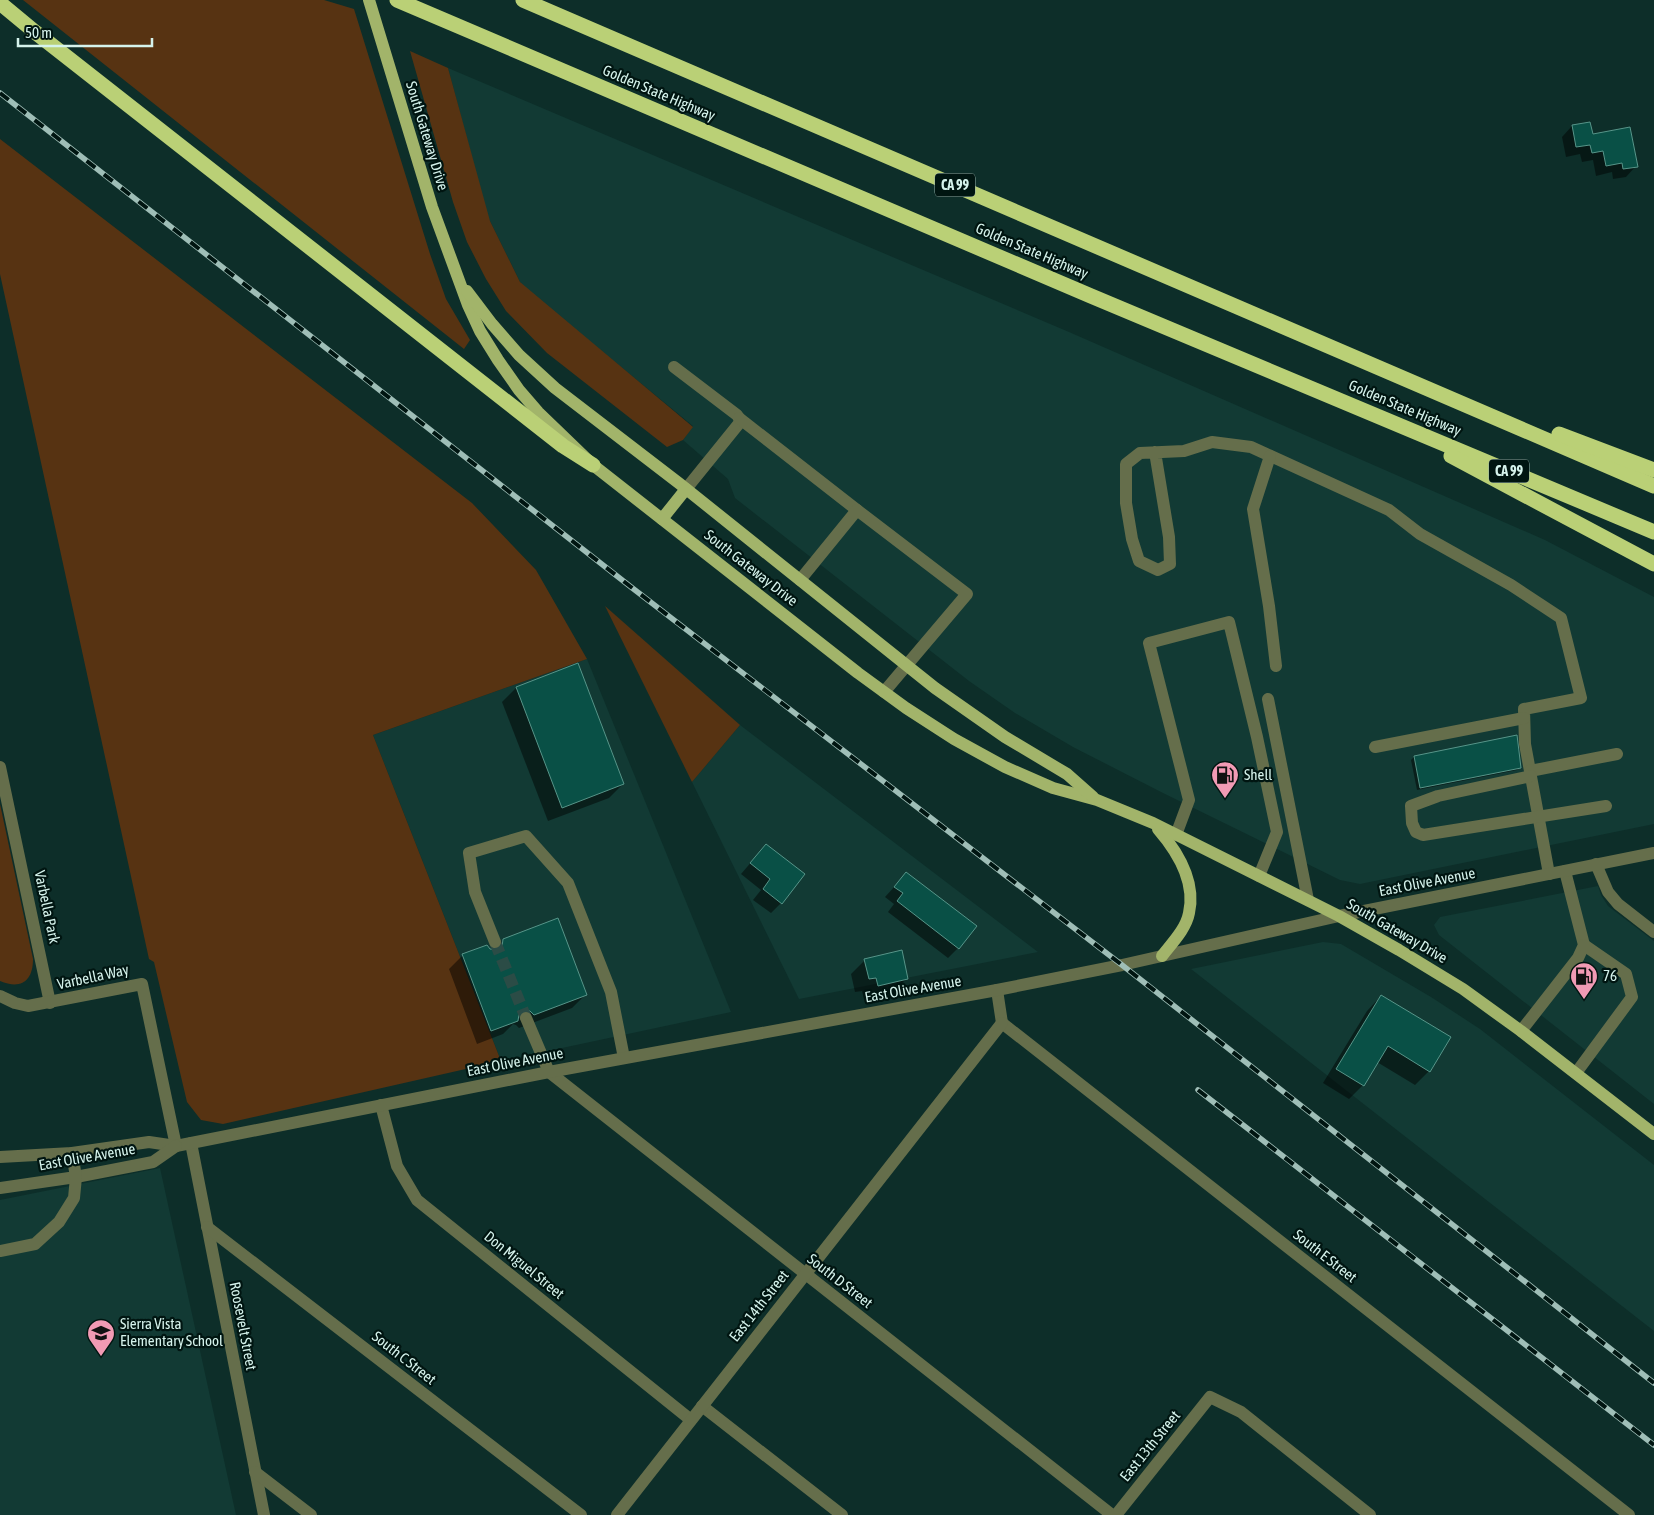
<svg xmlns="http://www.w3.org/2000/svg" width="1654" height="1515" viewBox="0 0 1654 1515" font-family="'Asap Condensed',sans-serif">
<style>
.built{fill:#123a34}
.green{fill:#573312}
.shadow{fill:#0007}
.building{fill:#095046;stroke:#579589}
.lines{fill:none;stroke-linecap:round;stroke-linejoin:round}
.minor-tunnel{stroke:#2b4c46;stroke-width:12;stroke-dasharray:12 6;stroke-linecap:butt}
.minor{stroke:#656e4b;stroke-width:12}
.major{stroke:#a2b46a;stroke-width:12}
.highway{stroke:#bad076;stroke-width:15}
.rail-casing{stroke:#9fbeb7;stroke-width:5.5}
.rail{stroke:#001511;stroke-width:4;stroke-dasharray:11;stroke-linecap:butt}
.labels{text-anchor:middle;stroke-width:4.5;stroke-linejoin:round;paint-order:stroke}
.shield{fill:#001511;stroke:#95b0aa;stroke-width:1}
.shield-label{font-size:14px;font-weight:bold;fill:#d5f3ec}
.street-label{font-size:15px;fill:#d5f3ec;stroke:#001511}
.poi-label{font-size:15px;fill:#d5f3ec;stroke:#001511;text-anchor:start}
</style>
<rect width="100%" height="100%" fill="#0d2e29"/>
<g class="built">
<polygon points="448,68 1069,332 1545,540 1654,597 1654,824 1360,884 1340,880 1163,793 1073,747 1015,713 969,681 735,498 728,479 683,440 693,426 522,286 488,217"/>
<polygon points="587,659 731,1012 501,1061 373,735"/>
<polygon points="740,725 1038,952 799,999 692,782"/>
<polygon points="1598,886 1601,895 1608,906 1654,941 1654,1104 1439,935 1434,925 1440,917"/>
<polygon points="1323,942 1341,944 1431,997 1480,1029 1654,1165 1654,1331 1191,969"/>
<polygon points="160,1168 236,1515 0,1515 0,1200"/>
</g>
<g class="green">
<polygon points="23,0 324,0 354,9 430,254 446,299 470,340 464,349"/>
<polygon points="410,51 448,68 490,221 520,282 693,427 683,440 667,447 547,353 506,311 486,279 467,242 453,202"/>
<polygon points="0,139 472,503 536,570 587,659 373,735 501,1061 223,1124 201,1120 187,1102 154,962 149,959 0,274"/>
<polygon points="605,606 740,725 692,782"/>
<path d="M0,804L33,959C33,981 21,990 0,981Z"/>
</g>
<g class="shadow">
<polygon points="1572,126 1592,135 1636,166 1626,177 1613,179 1612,172 1596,176 1593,160 1582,162 1580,154 1566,157 1562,137"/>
<polygon points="516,688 623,784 609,798 548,821 502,702"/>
<polygon points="1516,737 1520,767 1517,770 1417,790 1411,760 1414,757"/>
<polygon points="766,845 781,903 771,913 753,900 761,890 741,874"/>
<polygon points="906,874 958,948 948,958 888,912 894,904 885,897"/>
<polygon points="503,940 586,994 572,1008 519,1028 516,1025 513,1024 503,1034 477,1044 449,969 463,955 493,950"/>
<polygon points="865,960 907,978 893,993 864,999 862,991 855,992 851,974"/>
<polygon points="1381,996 1429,1071 1415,1085 1377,1062 1363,1085 1349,1099 1323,1083 1367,1011"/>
</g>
<g class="building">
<polygon points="1590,122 1593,134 1630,127 1638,167 1623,169 1622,163 1606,166 1603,151 1592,153 1590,145 1576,147 1572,125"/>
<polygon points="578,663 624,784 562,808 516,687"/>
<polygon points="1517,735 1521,768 1420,788 1414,756"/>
<polygon points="766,844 805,874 782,904 763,889 770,879 750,863"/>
<polygon points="906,872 977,926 959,949 897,901 903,893 894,887"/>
<polygon points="558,918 587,995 534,1015 530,1011 523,1010 519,1014 518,1021 491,1031 462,954 487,945 490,949 498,950 502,947 503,939"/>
<polygon points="902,950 908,979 878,986 876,978 869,979 864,959"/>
<polygon points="1381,995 1451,1037 1430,1072 1388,1046 1364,1086 1336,1069"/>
</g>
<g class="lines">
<polyline class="minor-tunnel" points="495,942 526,1018"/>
<g class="minor">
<polyline points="674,367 737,415 741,421 686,489"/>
<polyline points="739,418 857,510"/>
<polyline points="1155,452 1169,537 1170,564 1158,570 1139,561 1132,539 1126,503 1126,464 1140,453 1184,451 1212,442 1251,447 1389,510 1420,534 1511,585 1561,618 1581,698 1524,709 1525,744 1549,874"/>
<polyline points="1270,456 1253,509 1269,606 1276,666"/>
<polyline points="800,580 857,510 967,594 884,692"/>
<polyline points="1268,699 1308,900"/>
<polyline points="1375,747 1524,718"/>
<polyline points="0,767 50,1003"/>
<polyline points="1530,771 1617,754"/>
<polyline points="1531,776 1438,796 1411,806 1412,823 1416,832 1423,835 1606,806"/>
<polyline points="1176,835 1189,800 1149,643 1229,622 1257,737 1277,832 1259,876"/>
<polyline points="1596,864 1608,892 1618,904 1654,932"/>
<polyline points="495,942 475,892 469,853 526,836 568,883 611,992 624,1058"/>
<polyline points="997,990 1002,1023"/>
<polyline points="0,996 15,1003 28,1006 142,984 176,1146"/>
<polyline points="526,1018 549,1072 1112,1515"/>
<polyline points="1002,1023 1629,1515"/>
<polyline points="1521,1031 1578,958 1584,945 1565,871"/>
<polyline points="1576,1073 1632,997 1626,974 1584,945"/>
<polyline points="381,1105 397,1166 417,1200 691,1420"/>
<polyline points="191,1143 264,1515"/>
<polyline points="0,1157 72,1153 149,1142 176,1146 549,1072 997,990 1122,965 1339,916 1654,853"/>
<polyline points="0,1188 76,1177 153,1162 176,1146"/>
<polyline points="207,1227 581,1515"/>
<polyline points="0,1251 35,1244 59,1222 74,1198 76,1177 72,1153"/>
<polyline points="702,1406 842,1515"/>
<polyline points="255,1472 311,1515"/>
<polyline points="617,1515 1002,1023"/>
<polyline points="1116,1515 1210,1397 1241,1412 1370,1515"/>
</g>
<g class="major">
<polyline points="369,0 432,207 468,305 480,331 498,360 519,390 538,412 593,465 858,673 906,708 954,739 1005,767 1053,788 1097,800 1153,823 1339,916 1399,950 1463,989 1521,1031 1654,1134"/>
<polyline points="467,291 492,324 519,355 555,388 680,484 935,688 1005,737 1067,774 1093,797"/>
<polyline points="662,519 686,489"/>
<path d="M1158,829C1177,851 1196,882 1189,913C1186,929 1172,943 1162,956"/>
</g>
<g class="highway">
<polyline points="397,0 1091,296 1654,532"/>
<polyline points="523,0 1654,486"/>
<polyline points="0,3 35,32 563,446 593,465"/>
<polyline points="1559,434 1654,470"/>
<polyline points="1451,456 1654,564"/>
</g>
<g class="rail-casing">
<g id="rail">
<polyline points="0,93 631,587 1122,965 1654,1383"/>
<polyline points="1198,1090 1654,1445"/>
</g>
</g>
<use href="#rail" class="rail"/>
</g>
<defs>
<g id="fuel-pin" transform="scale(1.4375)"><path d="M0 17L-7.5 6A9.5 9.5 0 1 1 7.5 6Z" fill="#f19ab4" stroke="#001511"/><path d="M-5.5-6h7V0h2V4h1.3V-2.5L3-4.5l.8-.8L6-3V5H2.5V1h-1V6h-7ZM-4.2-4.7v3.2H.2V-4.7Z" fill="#111"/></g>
<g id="school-pin" transform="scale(1.4375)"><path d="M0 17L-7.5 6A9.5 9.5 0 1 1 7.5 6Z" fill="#f19ab4" stroke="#001511"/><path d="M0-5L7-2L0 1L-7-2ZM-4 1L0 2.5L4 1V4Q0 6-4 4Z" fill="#111"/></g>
</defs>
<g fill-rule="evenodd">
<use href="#fuel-pin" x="1225" y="775"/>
<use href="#fuel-pin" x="1584" y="976"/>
<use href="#school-pin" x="101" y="1333"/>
</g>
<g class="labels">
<g class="shield">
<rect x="935" y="173.5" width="40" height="23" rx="4"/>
<rect x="1489" y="459.5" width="40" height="23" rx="4"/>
</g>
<g class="shield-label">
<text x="955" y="190">CA 99</text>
<text x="1509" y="476">CA 99</text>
</g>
<g class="street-label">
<text transform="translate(659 93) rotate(23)" y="5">Golden State Highway</text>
<text transform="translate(427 136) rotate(73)" y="5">South Gateway Drive</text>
<text transform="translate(1032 251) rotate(23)" y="5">Golden State Highway</text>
<text transform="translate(1405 408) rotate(23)" y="5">Golden State Highway</text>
<text transform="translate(751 568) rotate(38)" y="5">South Gateway Drive</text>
<text transform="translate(1427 882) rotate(-11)" y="5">East Olive Avenue</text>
<text transform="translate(47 907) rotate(78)" y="5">Varbella Park</text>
<text transform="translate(1397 931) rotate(30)" y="5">South Gateway Drive</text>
<text transform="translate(93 977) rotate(-12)" y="5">Varbella Way</text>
<text transform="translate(913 989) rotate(-10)" y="5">East Olive Avenue</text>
<text transform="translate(515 1062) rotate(-11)" y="5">East Olive Avenue</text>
<text transform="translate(87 1157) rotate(-10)" y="5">East Olive Avenue</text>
<text transform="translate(1325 1256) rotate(38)" y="5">South E Street</text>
<text transform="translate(524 1265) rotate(39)" y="5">Don Miguel Street</text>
<text transform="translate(840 1281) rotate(38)" y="5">South D Street</text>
<text transform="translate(759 1306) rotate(-52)" y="5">East 14th Street</text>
<text transform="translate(243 1326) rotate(79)" y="5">Roosevelt Street</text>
<text transform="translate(404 1358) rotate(38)" y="5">South C Street</text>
<text transform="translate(1150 1446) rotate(-51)" y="5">East 13th Street</text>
</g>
<g class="poi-label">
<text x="1244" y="780">Shell</text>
<text x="1603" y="981">76</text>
<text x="120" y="1329">Sierra Vista<tspan x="120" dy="17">Elementary School</tspan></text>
</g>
</g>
<path d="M18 38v8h134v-8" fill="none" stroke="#d5f3ec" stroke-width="2.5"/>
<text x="25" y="38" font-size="15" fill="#d5f3ec" stroke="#001511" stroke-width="4" paint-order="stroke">50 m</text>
</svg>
